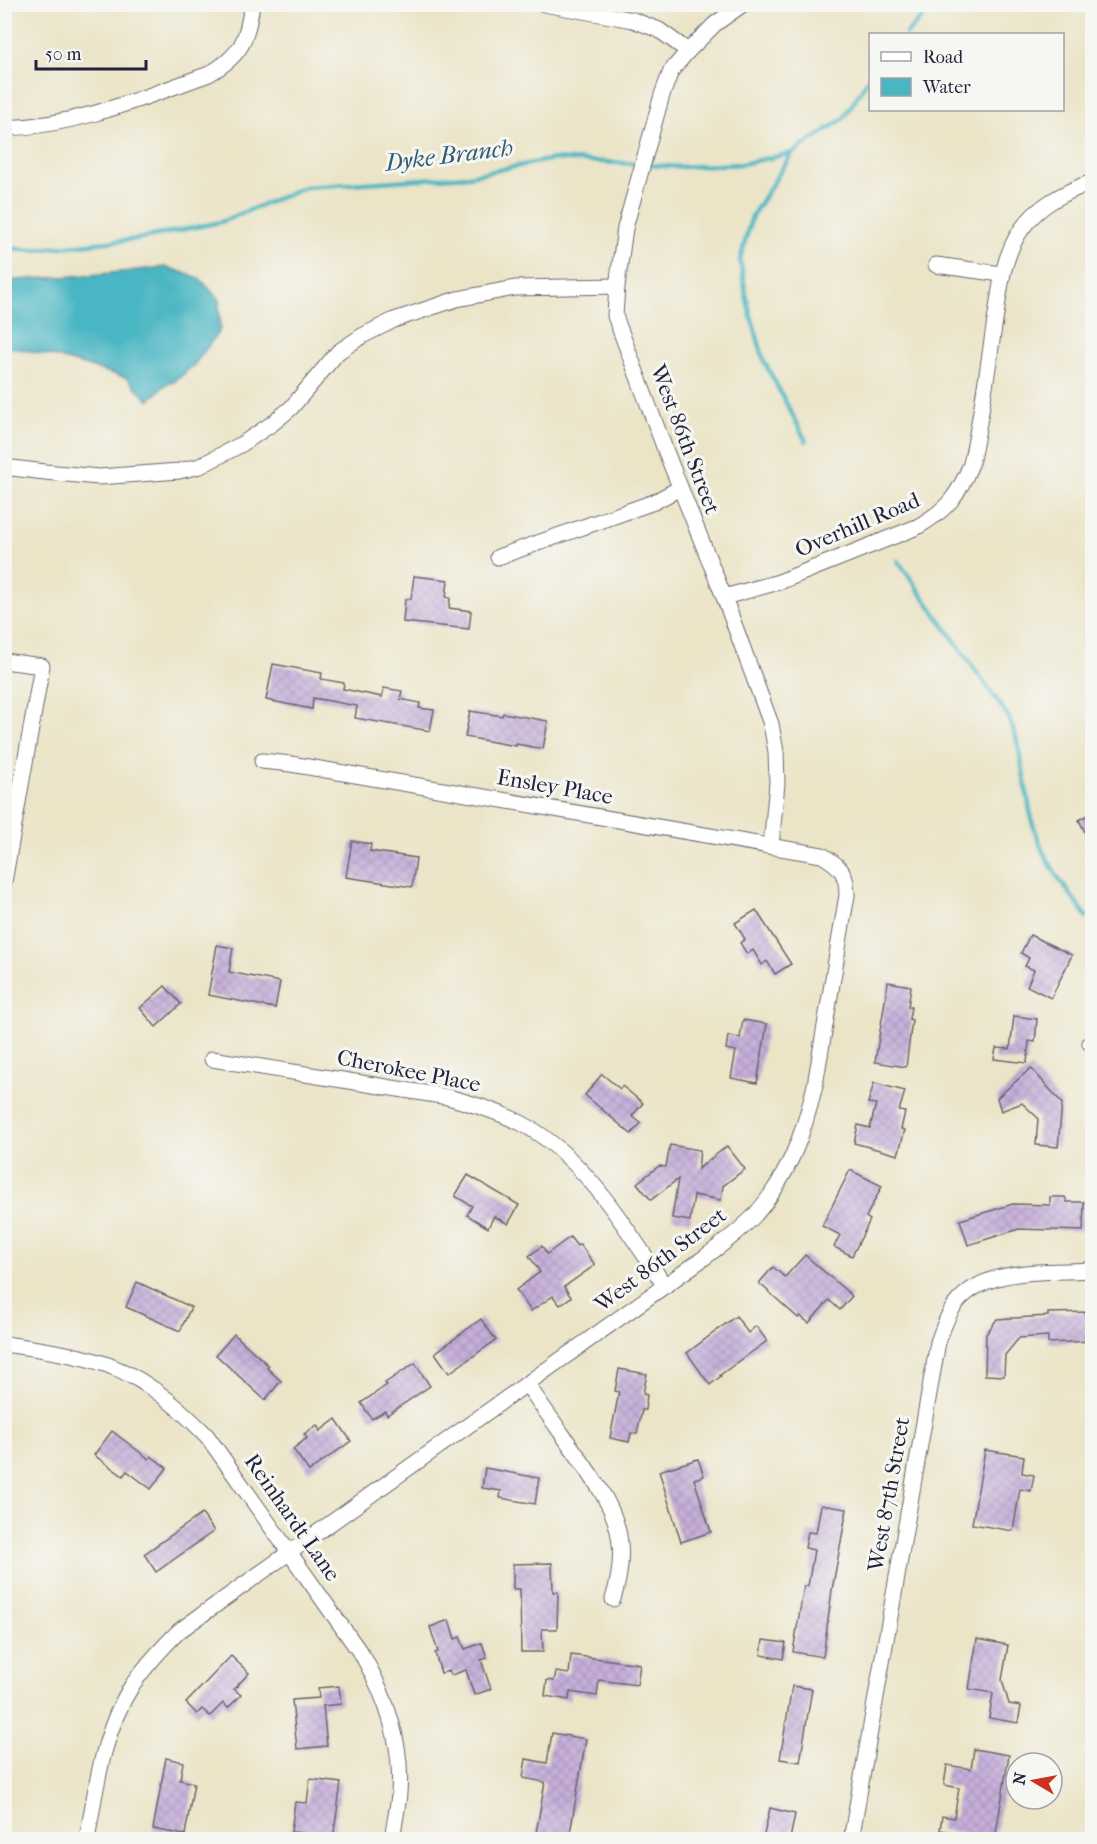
<svg xmlns="http://www.w3.org/2000/svg" width="1097" height="1844" viewBox="0 0 1097 1844" font-family="'IM FELL French Canon',serif">
<style>
.water{fill:#48b6c3;stroke:#356c7f;stroke-width:1.5}
.lines{fill:none;stroke-linecap:round;stroke-linejoin:round}
.stream{stroke:#48b6c3;stroke-width:4.5}
.building{fill:url(#building-cross-hatch)}
.minor-casing{stroke:#68666c;stroke-width:17}
.minor{stroke:#fff;stroke-width:15}
.labels{text-anchor:middle;stroke-width:6;stroke-linejoin:round;paint-order:stroke}
.street-label{font-size:22px;fill:#22223b;stroke:#f6f6f2}
.water-label{font-size:24px;font-style:italic;fill:#315d71;stroke:#f6f6f2}
</style>
<defs>
<pattern id="building-cross-hatch" width="8" height="8" patternUnits="userSpaceOnUse" patternTransform="scale(1.5)"><rect width="8" height="8" fill="#c6afd9"/><path d="M0 0l8 8M0 8l8-8" fill="none" stroke="#aa96bb"/></pattern>
</defs>
<rect width="100%" height="100%" fill="#f6f6f2"/>
<filter id="ink" filterUnits="userSpaceOnUse"><feTurbulence type="fractalNoise" baseFrequency=".0167" numOctaves="2"/><feDisplacementMap in="SourceGraphic" scale="12" xChannelSelector="R" yChannelSelector="G"/><feConvolveMatrix kernelMatrix="1 2 1 2 8 2 1 2 1" color-interpolation-filters="sRGB"/></filter>
<filter id="wash" filterUnits="userSpaceOnUse"><feTurbulence type="fractalNoise" baseFrequency=".008" numOctaves="4" result="noise"/><feDisplacementMap in="SourceGraphic" scale="24" xChannelSelector="R" yChannelSelector="G"/><feGaussianBlur stdDeviation="1.35" result="paint"/><feColorMatrix in="noise" values="0 0 0 0 0 0 0 0 0 0 0 0 0 0 0 0 0 1.4 0 .05"/><feComposite in="paint" operator="in"/></filter>
<g filter="url(#wash)">
<rect width="100%" height="100%" fill="#ebe4c7"/>
<polygon class="water" points="166,267 199,278 219,299 220,330 194,365 175,381 165,385 149,401 127,378 53,356 5,346 5,281 102,274"/>
<g class="lines">
<g class="stream">
<polyline points="906,34 923,16 943,4"/>
<polyline points="792,153 752,216 740,260 748,305 764,361 806,441"/>
<polyline points="647,165 681,167 742,164 792,153 843,119 870,76"/>
<polyline points="4,248 32,250 137,239 221,222 305,187 469,176 553,159 638,164"/>
<polyline points="898,561 1008,716 1018,743 1032,822 1043,852 1059,879 1087,917"/>
</g>
</g>
<g id="blocks">
<g class="building">
<polygon points="414,576 448,580 446,597 450,598 449,608 471,611 469,629 403,622 405,599 411,599"/>
<polygon points="273,664 322,673 321,679 344,683 343,689 382,697 384,688 402,691 400,699 420,703 419,708 434,710 430,731 355,718 357,706 313,698 312,709 266,700"/>
<polygon points="470,711 502,716 503,713 548,721 543,749 516,744 516,746 465,737"/>
<polygon points="1092,813 1092,846 1079,820"/>
<polygon points="352,841 371,844 370,851 416,858 412,887 346,877"/>
<polygon points="756,910 791,964 775,974 767,961 762,965 753,950 747,954 740,943 745,939 735,923"/>
<polygon points="1030,935 1072,955 1051,998 1027,986 1034,970 1025,966 1029,958 1021,953"/>
<polygon points="217,945 233,948 229,972 280,982 275,1008 208,995"/>
<polygon points="888,982 911,986 908,1007 911,1007 909,1019 912,1020 906,1067 875,1062"/>
<polygon points="165,986 181,1004 156,1027 140,1008"/>
<polygon points="1014,1016 1037,1019 1035,1042 1029,1041 1027,1063 994,1059 996,1048 1010,1049"/>
<polygon points="743,1020 767,1024 757,1083 731,1078 736,1051 726,1049 728,1036 740,1038"/>
<polygon points="1031,1068 1062,1103 1058,1147 1036,1145 1038,1118 1022,1103 1001,1111 997,1098"/>
<polygon points="602,1074 620,1089 622,1086 643,1103 632,1116 641,1123 631,1134 585,1095"/>
<polygon points="874,1083 905,1091 899,1111 905,1112 901,1129 905,1130 898,1155 854,1143 858,1125 870,1128 876,1104 868,1103"/>
<polygon points="670,1145 700,1150 698,1169 727,1146 745,1169 723,1186 721,1200 694,1195 690,1221 672,1218 678,1179 651,1200 637,1183 659,1166 666,1167"/>
<polygon points="850,1170 882,1186 866,1217 870,1220 852,1256 834,1247 840,1235 822,1226"/>
<polygon points="468,1175 519,1205 508,1224 494,1216 488,1228 467,1215 472,1206 455,1196"/>
<polygon points="1050,1197 1065,1197 1067,1202 1084,1202 1083,1231 1019,1229 968,1245 960,1220 1013,1204 1050,1205"/>
<polygon points="570,1237 577,1246 580,1244 595,1265 564,1287 571,1297 560,1305 553,1296 531,1311 516,1290 540,1272 529,1256 542,1246 547,1254"/>
<polygon points="805,1255 852,1296 840,1310 829,1300 809,1323 800,1316 798,1318 759,1283 773,1267 785,1277"/>
<polygon points="137,1282 191,1307 180,1331 126,1307"/>
<polygon points="1092,1312 1092,1341 1048,1343 1048,1336 1019,1338 1005,1355 1004,1376 985,1375 986,1334 997,1319 1048,1316 1048,1313"/>
<polygon points="736,1316 748,1333 756,1326 767,1341 720,1375 721,1376 710,1385 687,1353"/>
<polygon points="481,1319 496,1340 449,1373 435,1353"/>
<polygon points="234,1334 269,1366 267,1368 281,1381 265,1400 216,1355"/>
<polygon points="415,1363 430,1386 387,1415 385,1411 372,1419 361,1403 387,1385 385,1383"/>
<polygon points="619,1369 647,1374 643,1394 647,1395 645,1410 642,1410 637,1434 631,1433 629,1442 610,1438 619,1392 615,1391"/>
<polygon points="336,1419 351,1441 309,1471 293,1449 307,1438 304,1434 317,1425 320,1431"/>
<polygon points="112,1431 149,1459 151,1456 167,1468 151,1489 127,1471 123,1476 94,1455"/>
<polygon points="985,1450 1024,1456 1022,1473 1034,1475 1031,1491 1020,1489 1013,1531 972,1524"/>
<polygon points="698,1459 704,1476 694,1479 711,1532 681,1542 659,1471"/>
<polygon points="485,1468 539,1478 535,1504 500,1498 501,1491 482,1488"/>
<polygon points="821,1505 847,1509 832,1590 823,1657 793,1652 804,1586 808,1586 814,1550 805,1548 808,1532 816,1533"/>
<polygon points="202,1514 214,1531 156,1572 144,1554"/>
<polygon points="552,1563 553,1592 558,1592 557,1629 542,1629 543,1652 521,1652 520,1589 513,1589 513,1564"/>
<polygon points="449,1620 455,1639 460,1637 465,1649 482,1643 487,1658 481,1660 491,1689 474,1695 466,1670 451,1675 449,1671 441,1673 435,1653 438,1652 430,1627"/>
<polygon points="977,1639 1008,1645 1002,1680 1009,1704 1021,1706 1018,1723 989,1718 993,1693 969,1689"/>
<polygon points="763,1640 786,1643 783,1659 761,1655"/>
<polygon points="571,1655 640,1664 637,1685 599,1680 597,1696 570,1692 569,1700 545,1696 547,1680 554,1681 556,1672 569,1674"/>
<polygon points="231,1656 249,1673 234,1689 241,1695 228,1708 223,1703 210,1716 202,1709 197,1714 186,1703"/>
<polygon points="339,1686 341,1704 323,1706 327,1746 297,1749 292,1700 319,1698 318,1688"/>
<polygon points="792,1686 812,1689 800,1762 780,1759"/>
<polygon points="552,1733 586,1739 569,1839 535,1839 545,1782 523,1778 526,1759 547,1763"/>
<polygon points="974,1749 1009,1755 995,1839 940,1830 942,1816 954,1818 959,1788 944,1785 947,1765 971,1769"/>
<polygon points="166,1758 183,1762 180,1780 194,1783 185,1835 153,1829"/>
<polygon points="310,1779 341,1783 333,1839 302,1839 303,1833 291,1832 295,1802 307,1803"/>
<polygon points="770,1808 795,1814 790,1839 763,1839"/>
</g>
</g>
</g>
<g filter="url(#ink)">
<use href="#blocks" fill-opacity="0" stroke="#68666c" stroke-width="1.5"/>
<g class="lines">
<g class="minor-casing">
<g id="minor">
<polyline points="544,4 633,20 659,30 688,51"/>
<polyline points="743,4 715,24 688,51 671,71 662,95 625,228 617,286 615,316 666,452 724,597 771,724 776,752 777,783 771,846"/>
<path d="M4,128C77,126 142,98 209,74C242,55 247,40 252,4"/>
<polyline points="936,265 1001,274"/>
<polyline points="4,467 45,472 99,477 179,471 200,466 242,444 273,423 291,408 338,352 362,336 394,320 457,299 515,288 617,286"/>
<polyline points="498,557 654,502 680,488"/>
<path d="M724,597L779,582L917,527C947,510 958,496 971,464C981,419 987,373 994,327C1000,294 1001,259 1021,230C1038,205 1065,192 1092,182"/>
<polyline points="4,661 42,666 4,882"/>
<polyline points="1090,1043 1092,1042"/>
<path d="M212,1059L448,1097C473,1104 497,1111 521,1123C584,1156 626,1228 665,1286"/>
<path d="M4,1344C34,1348 63,1352 92,1360C138,1372 175,1403 207,1436L364,1658C387,1699 403,1745 399,1793C398,1808 394,1824 392,1840"/>
<path d="M527,1384C543,1408 560,1431 577,1455C612,1505 633,1536 613,1599"/>
<path d="M87,1840C96,1787 103,1730 133,1684C147,1664 162,1648 179,1631L701,1260C720,1246 739,1232 755,1215C788,1178 804,1133 815,1085L847,895C847,872 840,866 822,855L291,764L262,761"/>
<path d="M851,1840L938,1342C942,1332 945,1321 951,1311C978,1265 1046,1273 1092,1270"/>
</g>
</g>
<use href="#minor" class="minor"/>
</g>
</g>
<g class="labels">
<g class="street-label">
<text transform="translate(686 439) rotate(69)" y="8">West 86th Street</text>
<text transform="translate(857 524) rotate(-23)" y="8">Overhill Road</text>
<text transform="translate(555 786) rotate(10)" y="8">Ensley Place</text>
<text transform="translate(409 1070) rotate(11)" y="8">Cherokee Place</text>
<text transform="translate(660 1259) rotate(-37)" y="8">West 86th Street</text>
<text transform="translate(888 1494) rotate(-80)" y="8">West 87th Street</text>
<text transform="translate(293 1517) rotate(55)" y="8">Reinhardt Lane</text>
</g>
<g class="water-label">
<text transform="translate(449 155) rotate(-7)" y="8">Dyke Branch</text>
</g>
</g>
<rect width="1097" height="1844" fill="none" stroke="#f6f6f2" stroke-width="24"/>
<rect x="869" y="33" width="195" height="78" fill="#f6f6f2" stroke="#a1a1a9" stroke-width="1.5"/>
<rect x="881" y="52" width="30" height="9" fill="#ffffff" stroke="#a1a1a9" stroke-width="1.5"/>
<text x="923" y="63" font-size="18" fill="#22223b">Road</text>
<rect x="881" y="78" width="30" height="18" fill="#48b6c3" stroke="#a1a1a9" stroke-width="1.5"/>
<text x="923" y="93" font-size="18" fill="#22223b">Water</text>
<g transform="translate(1034 1781) rotate(280)"><circle r="28" fill="#f6f6f2" stroke="#a1a1a9" stroke-width="1.5"/>
<path d="M0-4.5L10 22L0 15L-10 22Z" fill="#c8321e"/>
<text y="-9" font-size="16" font-weight="bold" text-anchor="middle" fill="#22223b">N</text>
</g>
<path d="M36 60v9h110v-9" fill="none" stroke="#22223b" stroke-width="3"/>
<text x="45" y="60" font-size="18" fill="#22223b" stroke="#f6f6f2" stroke-width="4.5" paint-order="stroke">50 m</text>
</svg>
